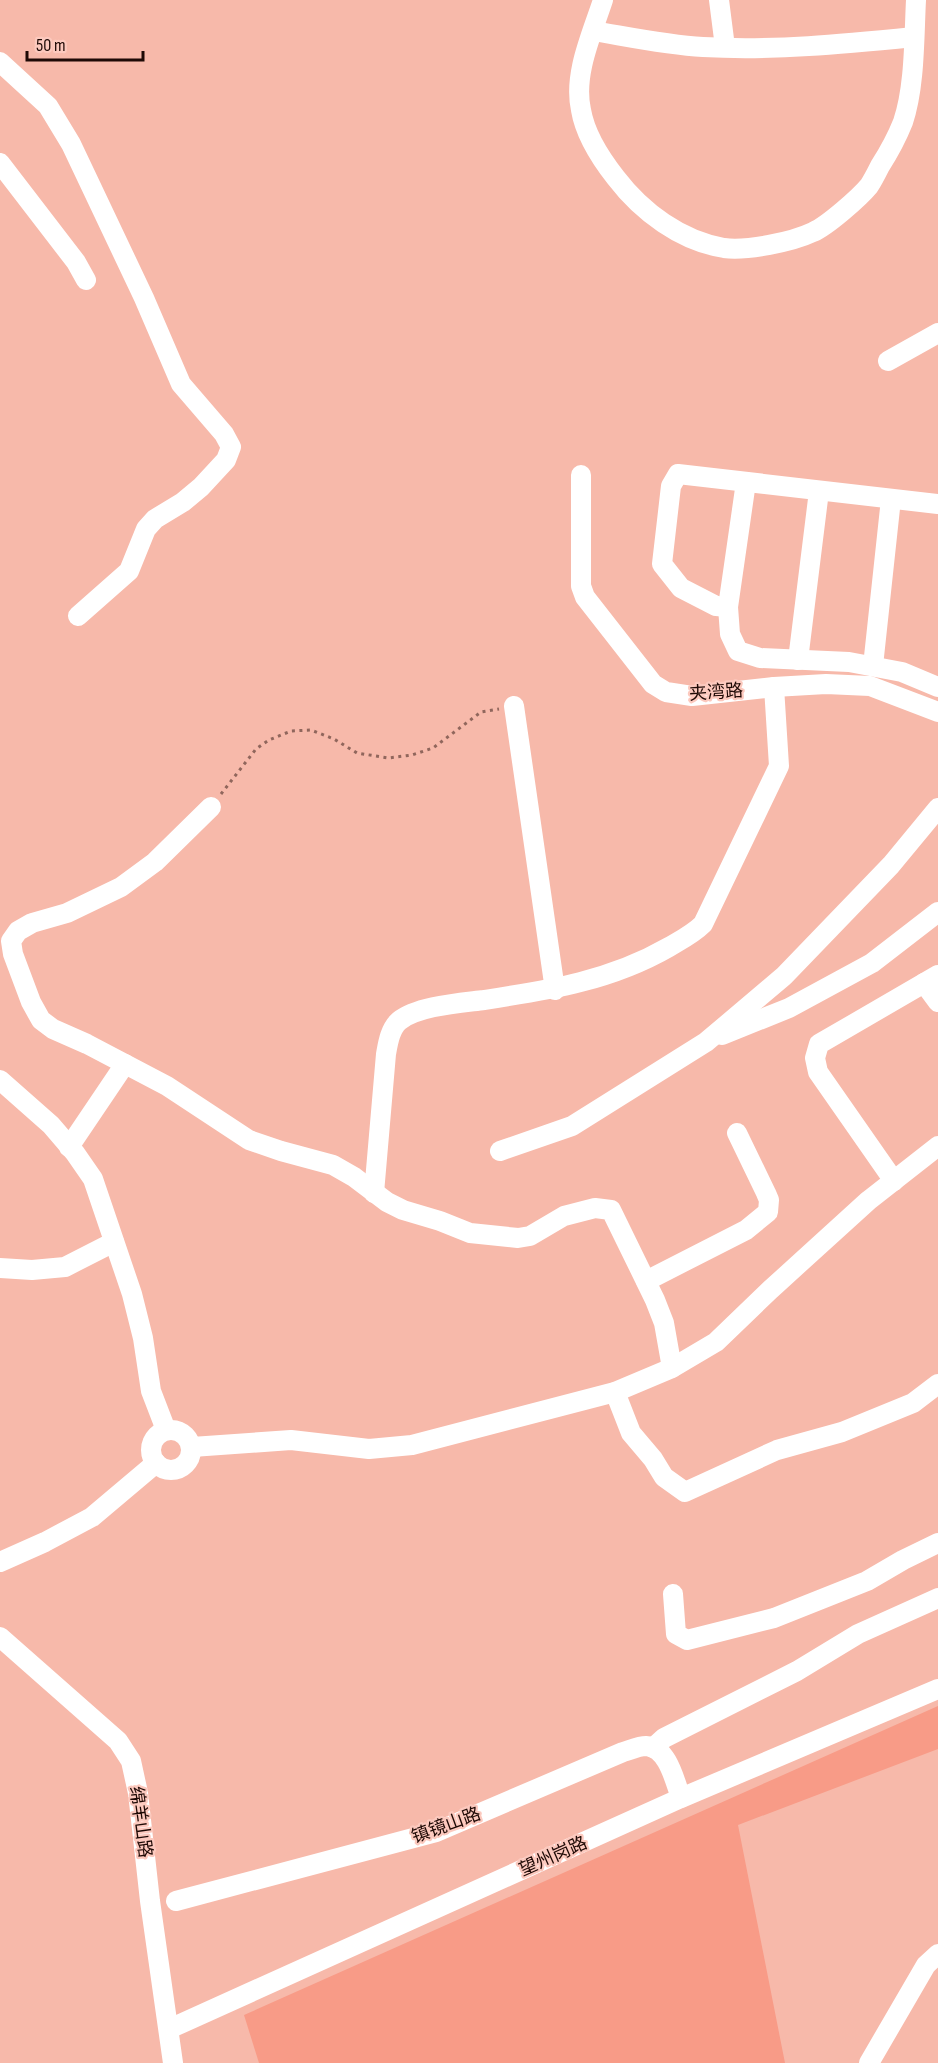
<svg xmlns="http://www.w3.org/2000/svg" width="938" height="2063" viewBox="0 0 938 2063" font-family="'Sofia Sans Condensed','Noto Sans SC',sans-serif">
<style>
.green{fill:#f89b87}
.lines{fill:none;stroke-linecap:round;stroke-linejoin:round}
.path{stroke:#90665c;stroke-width:3;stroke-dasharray:3 4.5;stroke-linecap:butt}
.minor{stroke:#fff;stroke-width:20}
.labels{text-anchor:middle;stroke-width:4.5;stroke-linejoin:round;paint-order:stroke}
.street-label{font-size:18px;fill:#1e0905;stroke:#fcc9be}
</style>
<rect width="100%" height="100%" fill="#f7b9aa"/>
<polygon class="green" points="938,1706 938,1749 738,1825 785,2063 259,2063 244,2015"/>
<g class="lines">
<polyline class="path" points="221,794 256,749 269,740 291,731 311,730 334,739 357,753 388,758 412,755 433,748 481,712 499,709"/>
<g class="minor">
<path d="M603,0C592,34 573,74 581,110C585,134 601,159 616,178C642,212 681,241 724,248C747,251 792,242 813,232C827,226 859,198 869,186C873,180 877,172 880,166C889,152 897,137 903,122C915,86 914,38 916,0"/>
<polyline points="719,0 725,47"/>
<path d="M593,31C629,37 666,45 703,47C773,51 844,44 914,37"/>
<polyline points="0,62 48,106 71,144 144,298 181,384 224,434 231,447 226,460 201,487 183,502 155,519 146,529 129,571 78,616"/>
<polyline points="0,163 76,262 86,280"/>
<polyline points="888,361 938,333"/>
<polyline points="581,475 581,586 585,597 653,684 666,692 692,696 774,687 826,684 870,686 938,712"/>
<polyline points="746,482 728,607 730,634 738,651 760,658 849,662 902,672 938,687"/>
<polyline points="728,607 716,606 681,588 662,564 671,486 678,474 938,504"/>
<polyline points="798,660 819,491"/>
<polyline points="873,666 891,499"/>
<polyline points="514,706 555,990"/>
<polyline points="211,807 155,862 121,887 67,913 32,923 18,931 11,941 13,954 31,1002 41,1020 53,1029 87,1044 167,1086 249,1140 281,1151 333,1165 354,1177 387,1202 403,1210 440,1221 470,1233 518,1238 530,1236 564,1216 595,1208 611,1210 655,1300 664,1323 672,1368"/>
<polyline points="924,983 938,1002"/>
<polyline points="722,1035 789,1008 872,963 938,912"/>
<polyline points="0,1080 51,1125 75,1153 93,1179 132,1294 143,1338 151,1391 166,1430"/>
<polyline points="69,1147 125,1064"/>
<polyline points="500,1151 572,1126 706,1042 784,976 891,865 938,808"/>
<polyline points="894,1181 818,1072 815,1058 819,1044 938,975"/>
<path d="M374,1193L386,1054C388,1043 390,1029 399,1021C417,1006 461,1003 484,1000C549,990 610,981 669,947C681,940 693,934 703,924L779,766L774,687"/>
<polyline points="0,1268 32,1270 65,1267 114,1242"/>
<polyline points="646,1281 746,1230 768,1212 769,1200 766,1193 737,1133"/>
<polyline points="615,1392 631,1433 653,1459 664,1477 685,1492 777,1450 842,1432 913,1403 938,1384"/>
<circle cx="171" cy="1450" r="20"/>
<polyline points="192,1447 291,1440 369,1449 412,1445 615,1392 672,1368 716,1342 770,1290 869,1200 938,1146"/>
<polyline points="0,1562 45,1542 92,1517 156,1463"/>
<polyline points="673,1594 676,1634 687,1640 774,1618 867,1581 903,1560 938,1543"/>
<polyline points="0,1637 118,1741 131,1761 138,1793 150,1901 173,2063"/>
<polyline points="653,1748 664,1738 797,1671 858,1634 938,1598"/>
<path d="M176,1901L436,1832L623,1752C630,1750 639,1746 646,1746C668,1747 675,1782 681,1798"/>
<polyline points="169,2029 681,1798 938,1689"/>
<polyline points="869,2063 926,1965 938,1954"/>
</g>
</g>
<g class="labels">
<g class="street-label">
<text transform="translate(716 692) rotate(-4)" y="6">夹湾路</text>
<text transform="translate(141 1822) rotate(82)" y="6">绵羊山路</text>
<text transform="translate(446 1825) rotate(-20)" y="6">镇镜山路</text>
<text transform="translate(553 1856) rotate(-24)" y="6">望州岗路</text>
</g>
</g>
<path d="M27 51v9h116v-9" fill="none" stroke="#1e0905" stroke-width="3"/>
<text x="36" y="51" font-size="18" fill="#1e0905" stroke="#fcc9be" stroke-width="4.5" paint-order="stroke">50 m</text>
</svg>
